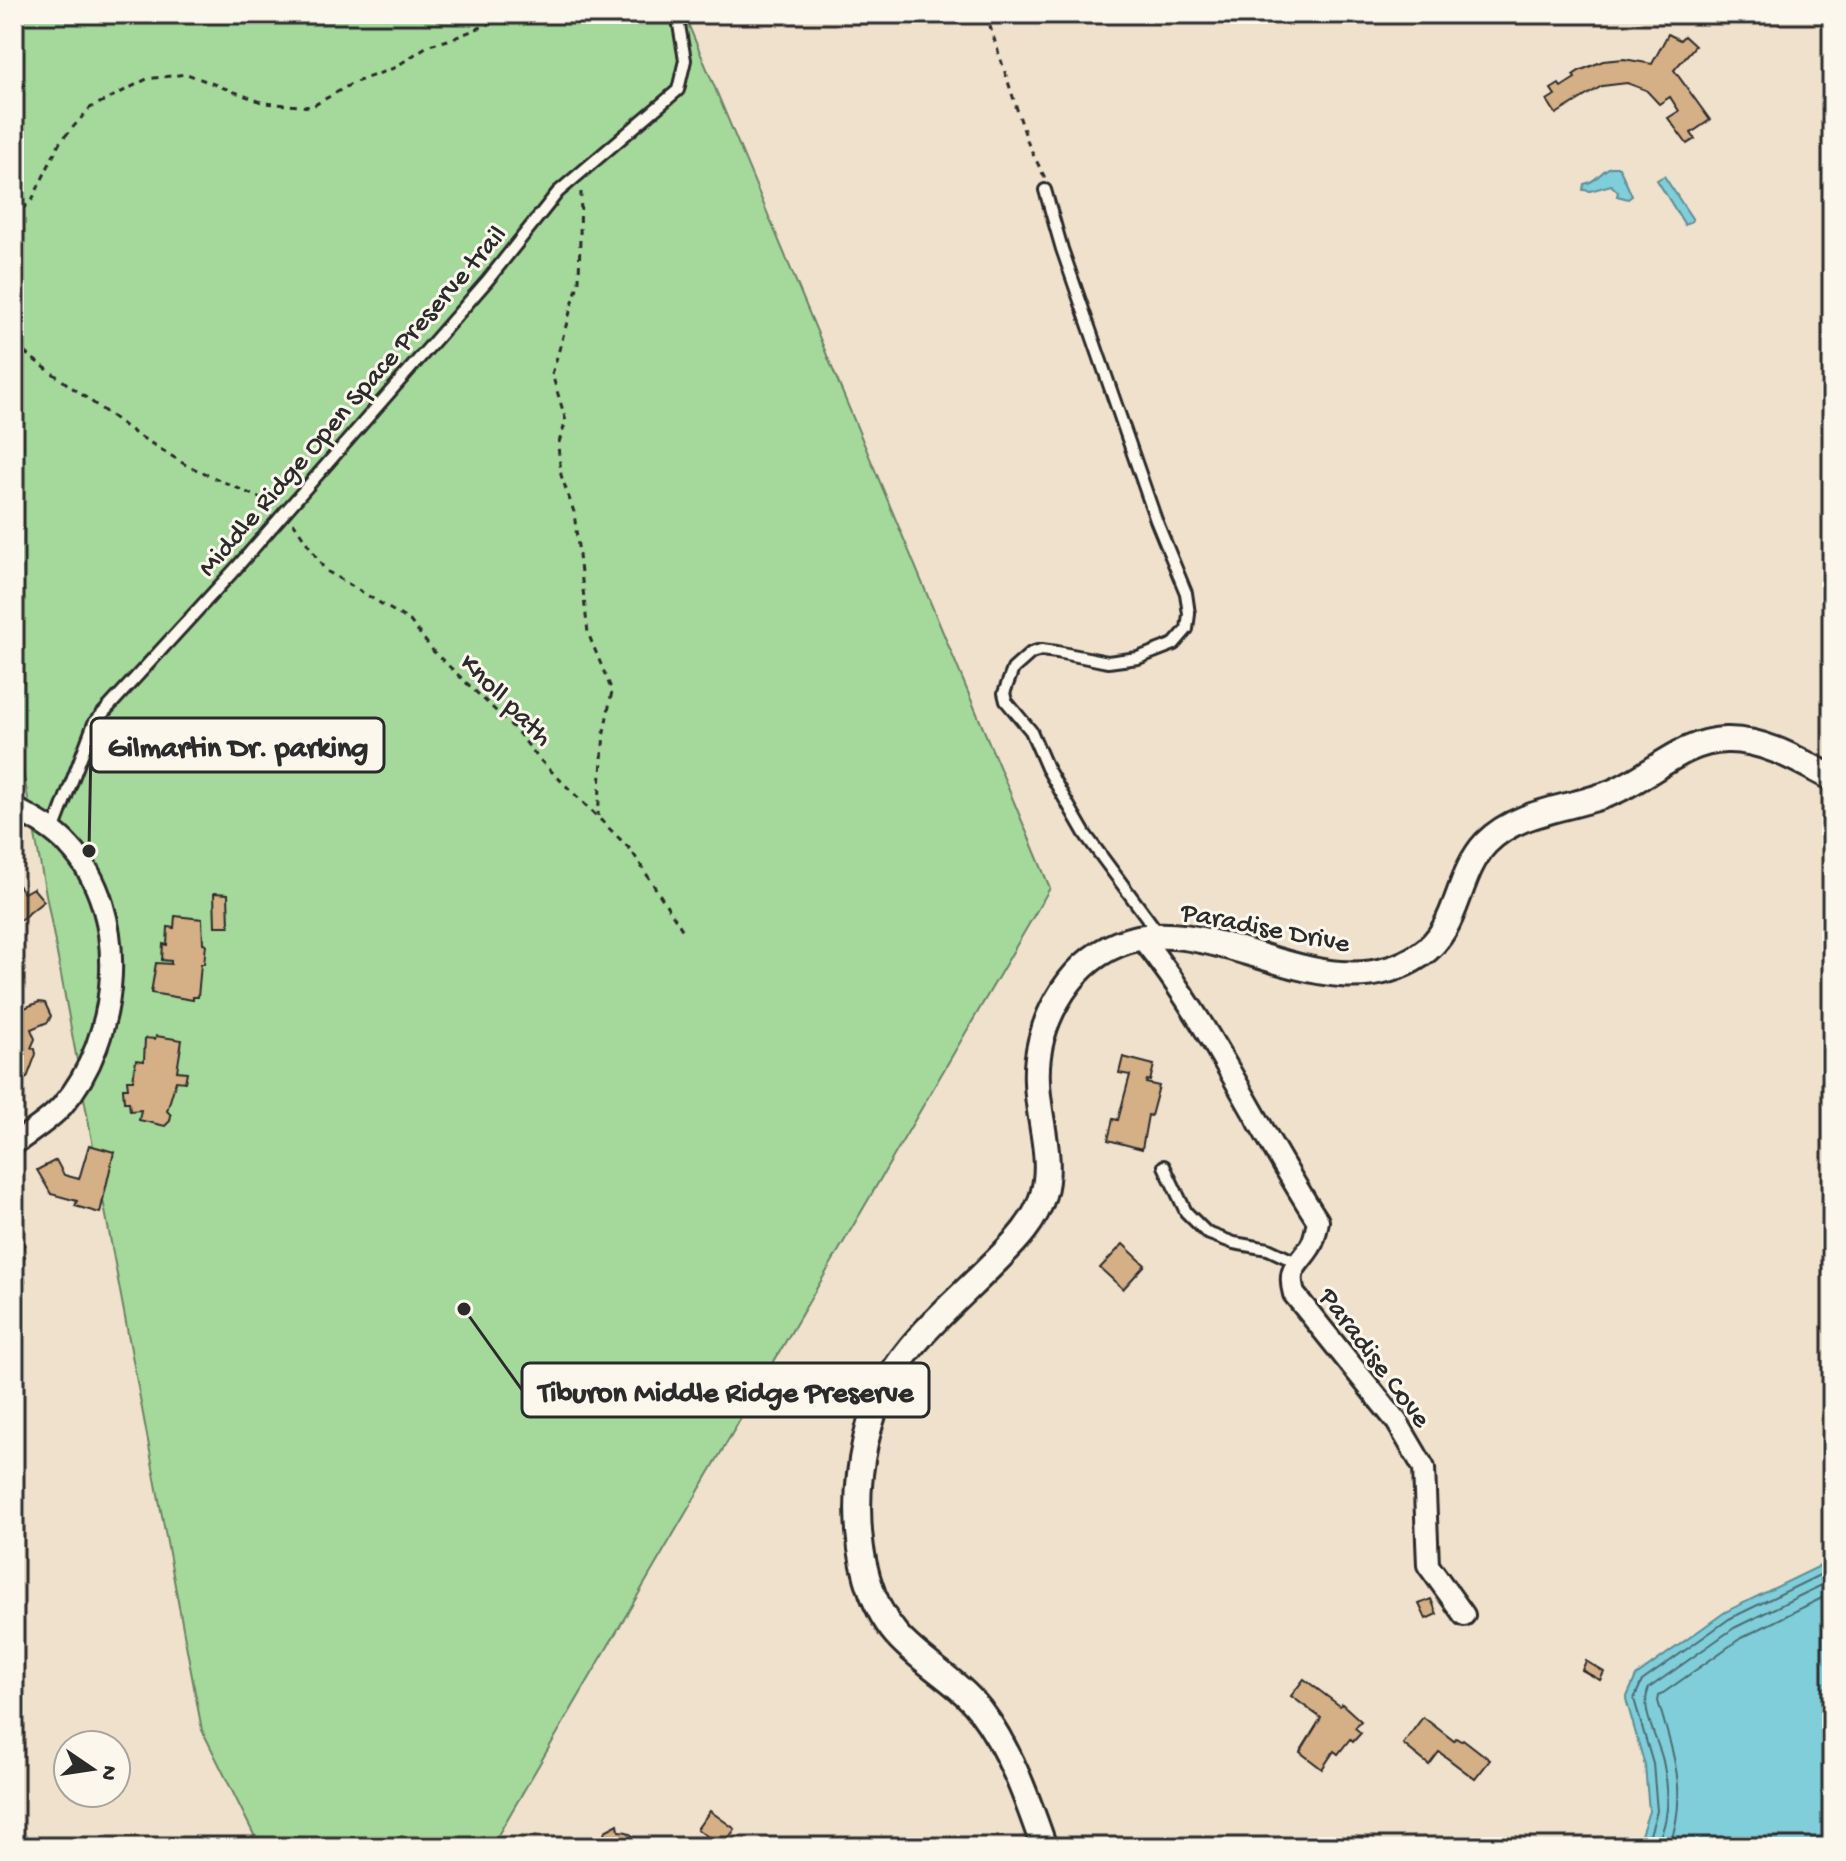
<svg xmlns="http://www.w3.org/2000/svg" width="1846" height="1861" viewBox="0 0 1846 1861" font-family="'Gochi Hand',sans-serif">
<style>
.green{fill:#a5d99c;stroke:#688264;stroke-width:2}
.water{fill:#7fceda;stroke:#5d8d94;stroke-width:2}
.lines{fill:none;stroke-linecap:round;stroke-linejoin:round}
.shore{stroke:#4d6c71;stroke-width:2}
.building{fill:#d5af86;stroke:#2b2b2b;stroke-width:2}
.service-casing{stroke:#2b2b2b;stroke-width:16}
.minor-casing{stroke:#2b2b2b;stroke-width:26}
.tertiary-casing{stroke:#2b2b2b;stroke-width:30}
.path{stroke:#2b2b2b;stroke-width:3;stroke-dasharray:6 6;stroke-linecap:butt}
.service{stroke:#fbf7ec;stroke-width:10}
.minor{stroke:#fbf7ec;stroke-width:20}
.tertiary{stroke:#fbf7ec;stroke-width:24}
.labels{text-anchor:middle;stroke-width:6;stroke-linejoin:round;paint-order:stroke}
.street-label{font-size:28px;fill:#2b2b2b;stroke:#fbf7ec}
.leader{fill:none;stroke:#2b2b2b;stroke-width:3}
.callout-dot{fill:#2b2b2b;stroke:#fbf7ec;stroke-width:3}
.callout{fill:#fbf7ec;stroke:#2b2b2b;stroke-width:3}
.callout-label{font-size:30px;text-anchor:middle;font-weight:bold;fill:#2b2b2b}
</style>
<rect width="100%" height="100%" fill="#f0e1cd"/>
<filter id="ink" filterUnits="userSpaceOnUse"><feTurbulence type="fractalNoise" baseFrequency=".0125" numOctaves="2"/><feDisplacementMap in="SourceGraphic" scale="16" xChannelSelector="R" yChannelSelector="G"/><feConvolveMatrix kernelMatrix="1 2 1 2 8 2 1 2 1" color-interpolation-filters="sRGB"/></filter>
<g filter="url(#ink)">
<polygon class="green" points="14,14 684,14 1050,888 491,1847 260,1847 202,1730 14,723"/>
<g class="water">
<path d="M1611,167H1619L1632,196L1628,199L1617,196L1618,192L1611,185L1590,191L1583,190L1584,184C1597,182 1600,171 1611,167Z"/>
<polygon points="1664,176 1693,220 1685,225 1657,180"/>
<polygon points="1832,1560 1832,1847 1629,1847 1641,1835 1649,1811 1645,1766 1626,1699 1636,1676 1725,1612"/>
</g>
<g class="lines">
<g class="shore">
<polyline points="1638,1847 1649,1838 1657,1811 1653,1764 1634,1699 1642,1681 1729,1619 1832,1569"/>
<path d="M1654,1847C1671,1823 1669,1789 1663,1761C1658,1739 1639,1709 1649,1688L1734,1628L1832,1580"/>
<path d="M1669,1847C1689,1793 1673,1753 1658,1701L1659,1696L1741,1638L1832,1593"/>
</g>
</g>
<g class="building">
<polygon points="1668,34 1680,40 1684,36 1695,46 1674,70 1710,120 1691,133 1695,139 1687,144 1668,118 1679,111 1670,97 1659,104 1646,90 1627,83 1602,86 1556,114 1547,100 1555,95 1551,89 1559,84 1561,87 1575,78 1573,75 1579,71 1603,61 1624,59 1652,64"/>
<polygon points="14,880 24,893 33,888 44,901 15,924"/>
<polygon points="214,893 228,894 229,926 215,926"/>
<polygon points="175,916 202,919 203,943 206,944 204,964 201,964 198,997 193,997 193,1000 151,993 156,963 171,964 171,961 162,960 163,944 167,945 168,927 174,928"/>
<polygon points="14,1001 20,1004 22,1009 39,1002 45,1003 51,1016 48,1022 31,1029 35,1039 31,1048 35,1049 36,1054 27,1078 20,1081 14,1079"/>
<polygon points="156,1036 182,1040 177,1071 187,1072 185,1082 176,1081 167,1111 171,1115 170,1121 165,1126 139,1120 141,1110 130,1111 129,1102 124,1102 123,1088 128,1088 127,1080 133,1080 136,1060 144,1061 145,1038 155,1039"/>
<polygon points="1123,1057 1154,1065 1150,1081 1147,1080 1146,1083 1159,1086 1151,1116 1148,1115 1142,1149 1108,1140 1113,1119 1118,1120 1130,1075 1119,1073"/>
<polygon points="89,1145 114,1152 100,1213 75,1206 77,1201 51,1194 37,1170 56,1160 64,1175 79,1179"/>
<polygon points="14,1209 22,1228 17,1237 25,1243 20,1253 25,1256 18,1269 23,1272 25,1281 15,1299"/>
<polygon points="1123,1244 1145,1265 1123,1289 1100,1268"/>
<polygon points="1431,1599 1437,1614 1426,1619 1419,1604"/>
<polygon points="1586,1661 1604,1672 1600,1680 1582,1670"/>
<polygon points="1304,1679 1340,1706 1342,1704 1361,1721 1355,1728 1361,1733 1353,1742 1350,1739 1338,1754 1334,1751 1322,1769 1300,1752 1321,1718 1291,1696"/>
<polygon points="1423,1717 1454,1741 1456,1738 1461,1741 1463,1739 1490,1760 1475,1779 1439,1752 1429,1765 1403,1744"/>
<polygon points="710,1811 735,1829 722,1847 697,1829"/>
<polygon points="618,1824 619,1831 627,1832 633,1836 635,1847 601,1847 605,1831"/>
</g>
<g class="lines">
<g class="service-casing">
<g id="service">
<polyline points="1045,190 1062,249 1156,520 1186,593 1189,614 1187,629 1174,644 1138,658 1108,662 1057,652 1041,650 1031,653 1013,669 1004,693 1006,701 1031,731 1047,768 1085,834 1159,934"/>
<polyline points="53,831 94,723 237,567 487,281 558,192 678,90 685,60 678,19 675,14"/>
<polyline points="1164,1166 1186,1212 1207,1233 1234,1243 1268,1249 1296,1262"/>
</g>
</g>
<g class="minor-casing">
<g id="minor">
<path d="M14,808C34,819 54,829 69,846C132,912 120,1040 62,1106C49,1121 30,1132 14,1144"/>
<path d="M1140,936C1211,1023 1257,1128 1318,1221C1316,1230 1315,1240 1310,1247C1297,1267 1287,1268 1294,1294L1397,1422L1424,1468L1428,1565L1464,1615"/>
</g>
</g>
<g class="tertiary-casing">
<path id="tertiary" d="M1044,1847C1028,1801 1010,1749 980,1710C957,1680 921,1663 896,1634C844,1573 850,1450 887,1382C913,1336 958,1300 994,1263C1014,1243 1035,1223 1043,1195C1054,1159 1038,1119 1037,1082C1034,1028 1066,965 1118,944C1211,905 1326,1018 1420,955C1460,929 1455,876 1486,843C1517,811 1568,809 1608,794C1649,779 1680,741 1726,740C1764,739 1800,761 1832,778"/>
</g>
<g class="path">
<polyline points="986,14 1029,146 1045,178"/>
<polyline points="581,192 579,281 552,374 566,421 558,445 561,475 574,512 588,633 612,691 604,732 598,816"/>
<polyline points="14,217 32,200 60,142 90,108 147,79 187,74 264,103 311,107 353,83 394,68 429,45 452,39 513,14"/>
<polyline points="14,345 133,432 186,465 273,504"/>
<polyline points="293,522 325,570 410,621 434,652 516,730 539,759 631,850 685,934"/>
</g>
<use href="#service" class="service"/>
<use href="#minor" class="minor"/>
<use href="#tertiary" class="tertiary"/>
</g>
</g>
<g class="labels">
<g class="street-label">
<text transform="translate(350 399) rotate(-49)" y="10">Middle Ridge Open Space Preserve trail</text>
<text transform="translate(508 698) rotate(45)" y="10">Knoll path</text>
<text transform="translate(1266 925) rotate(11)" y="10">Paradise Drive</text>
<text transform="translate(1377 1356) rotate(53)" y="10">Paradise Cove</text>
</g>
</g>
<path class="leader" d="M89 851L91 745M464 1309L522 1390"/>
<g class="callout-dot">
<circle cx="89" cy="851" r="8"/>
<circle cx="464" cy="1309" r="8"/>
</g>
<g class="callout">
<rect x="91" y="718" width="293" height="54" rx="8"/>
<rect x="522" y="1363" width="407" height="54" rx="8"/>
</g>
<g class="callout-label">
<text x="238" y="756">Gilmartin Dr. parking</text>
<text x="726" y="1401">Tiburon Middle Ridge Preserve</text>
</g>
<rect width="1846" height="1861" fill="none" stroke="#fbf7ec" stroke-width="48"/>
<rect x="24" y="24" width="1798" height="1813" fill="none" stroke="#2b2b2b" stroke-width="3" filter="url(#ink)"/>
<g transform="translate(92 1769) rotate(103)"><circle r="38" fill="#fbf7ec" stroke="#a8a59f" stroke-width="2"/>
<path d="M0-6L14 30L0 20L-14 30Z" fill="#2b2b2b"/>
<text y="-12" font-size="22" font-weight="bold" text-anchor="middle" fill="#2b2b2b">N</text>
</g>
</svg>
